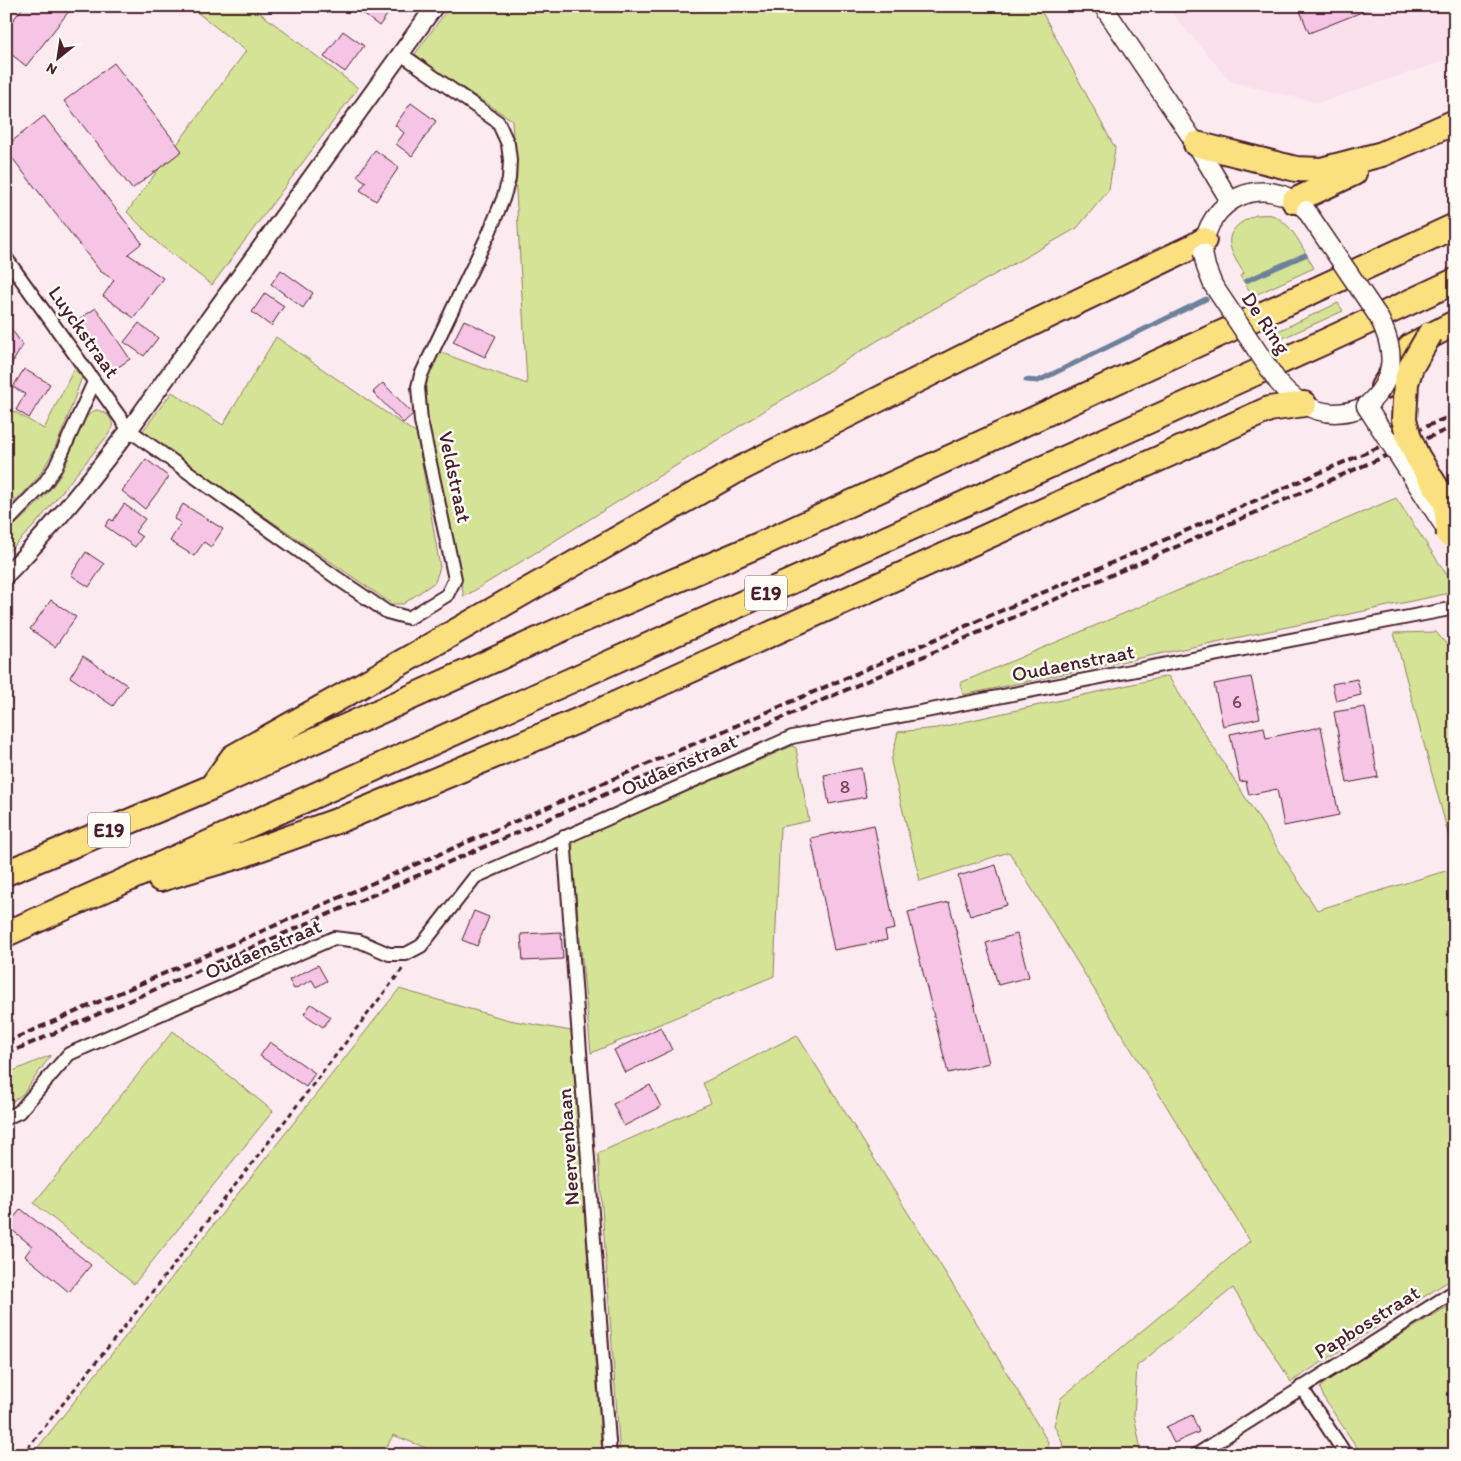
<svg xmlns="http://www.w3.org/2000/svg" width="1461" height="1461" viewBox="0 0 1461 1461" font-family="Itim,sans-serif">
<style>
.built{fill:#fadfed}
.green{fill:#d5e396;stroke:#908160}
.lines{fill:none;stroke-linecap:round;stroke-linejoin:round}
.stream{stroke:#6e819b;stroke-width:5}
.building{fill:#f6c4e4;stroke:#4a1f2b}
.minor-casing{stroke:#4a1f2b;stroke-width:16}
.tertiary-casing{stroke:#4a1f2b;stroke-width:20}
.secondary-casing{stroke:#4a1f2b;stroke-width:21}
.motorway-casing{stroke:#4a1f2b;stroke-width:28}
.path{stroke:#4a1f2b;stroke-width:3;stroke-dasharray:5 4;stroke-linecap:butt}
.minor{stroke:#fdfcf7;stroke-width:12}
.tertiary{stroke:#fdfcf7;stroke-width:16}
.secondary{stroke:#fdfcf7;stroke-width:18}
.motorway{stroke:#fbe080;stroke-width:24}
.rail{stroke:#4a1f2b;stroke-width:4;stroke-dasharray:8 4;stroke-linecap:butt}
.secondary-bridge-casing{stroke:#4a1f2b;stroke-width:21;stroke-linecap:butt}
.motorway-bridge-casing{stroke:#4a1f2b;stroke-width:28;stroke-linecap:butt}
.secondary-bridge{stroke:#fdfcf7;stroke-width:18}
.motorway-bridge{stroke:#fbe080;stroke-width:24}
.labels{text-anchor:middle;stroke-width:5;stroke-linejoin:round;paint-order:stroke}
.number-label{font-size:19px;fill:#754859}
.shield{fill:#fdfcf7;stroke:#806168;stroke-width:1}
.shield-label{font-size:20px;font-weight:bold;fill:#4a1f2b}
.street-label{font-size:21px;fill:#4a1f2b;stroke:#fdfcf7}
</style>
<rect width="100%" height="100%" fill="#fbebf1"/>
<filter id="ink" filterUnits="userSpaceOnUse"><feTurbulence type="fractalNoise" baseFrequency=".02" numOctaves="2"/><feDisplacementMap in="SourceGraphic" scale="10" xChannelSelector="R" yChannelSelector="G"/><feConvolveMatrix kernelMatrix="1 2 1 2 8 2 1 2 1" color-interpolation-filters="sRGB"/></filter>
<g filter="url(#ink)">
<polygon class="built" points="1166,6 1455,6 1455,57 1319,103 1231,82"/>
<g class="green">
<polygon points="189,6 251,6 358,88 212,285 160,245 127,212 246,51"/>
<polygon points="450,6 1038,6 1047,21 1115,148 1109,190 1077,228 877,341 464,597 423,402 429,371 439,352 527,384 512,120 440,73 415,54"/>
<path d="M1256,215C1261,215 1267,214 1272,215C1293,223 1303,250 1314,268L1253,296L1240,276L1244,273C1226,246 1220,230 1256,215Z"/>
<polygon points="1338,303 1343,311 1281,339 1276,332"/>
<polygon points="276,337 417,434 440,567 435,582 403,604 392,604 142,432 172,392 223,425"/>
<path d="M74,369L82,377C71,407 62,438 45,466C36,483 20,496 6,509V407L44,429Z"/>
<path d="M96,410C105,411 112,417 113,427L108,435L35,525L6,554V533C30,511 56,490 68,459C74,442 78,418 96,410Z"/>
<polygon points="1396,498 1455,587 1455,592 963,695 960,683"/>
<polygon points="1436,632 1455,654 1455,859 1394,633"/>
<polygon points="1168,676 1317,910 1455,868 1455,1277 1291,1382 1233,1288 1137,1366 1134,1415 1142,1455 1064,1455 1062,1442 1054,1425 1061,1398 1250,1241 1009,852 920,881 891,762 898,732 937,728"/>
<polygon points="792,746 796,748 809,821 780,827 774,976 591,1053 572,855 573,844 578,839"/>
<polygon points="399,989 509,1020 571,1031 602,1455 444,1455 393,1435 383,1455 373,1455 354,1448 351,1455 32,1455"/>
<polygon points="173,1031 273,1111 134,1284 34,1203"/>
<polygon points="797,1035 986,1338 1048,1442 1048,1455 620,1455 598,1153 711,1103 703,1083"/>
<polygon points="51,1055 23,1094 6,1106 6,1074"/>
<polygon points="1455,1302 1455,1455 1362,1455 1325,1400 1320,1388 1327,1380"/>
</g>
<g class="lines">
<g class="stream">
<polyline points="1246,281 1305,255"/>
<polyline points="1026,380 1038,381 1206,299"/>
</g>
</g>
<g class="building">
<polygon points="24,6 73,6 26,66 6,50 6,29"/>
<polygon points="353,6 384,6 390,11 379,26"/>
<polygon points="1298,6 1377,6 1309,33"/>
<polygon points="343,31 364,46 345,72 324,57"/>
<polygon points="114,63 182,151 132,189 64,101"/>
<polygon points="411,103 436,121 412,156 396,144 404,133 395,125"/>
<polygon points="44,116 142,243 128,254 163,278 134,318 103,296 114,280 100,271 6,150 6,146"/>
<polygon points="375,150 399,167 376,201 360,190 366,182 357,176"/>
<polygon points="281,270 313,293 303,308 271,284"/>
<polygon points="265,293 284,306 271,326 252,312"/>
<polygon points="96,308 130,359 108,374 73,323"/>
<polygon points="464,320 496,336 485,357 453,342"/>
<polygon points="6,322 23,345 6,373"/>
<polygon points="139,323 158,338 144,356 124,342"/>
<polygon points="24,369 50,384 29,418 16,410 25,394 13,387"/>
<polygon points="383,383 413,414 403,423 373,392"/>
<polygon points="146,459 169,477 145,509 122,491"/>
<polygon points="124,504 145,519 135,532 142,537 135,547 105,526 110,519 113,521"/>
<polygon points="183,504 223,529 211,547 204,542 194,556 170,541 181,523 174,519"/>
<polygon points="86,552 104,564 89,587 71,575"/>
<polygon points="51,600 76,617 55,647 30,629"/>
<polygon points="83,656 127,685 113,706 70,677"/>
<polygon points="1251,677 1260,718 1223,726 1214,684"/>
<polygon points="1357,679 1361,695 1336,701 1332,684"/>
<polygon points="1365,707 1378,777 1347,783 1334,712"/>
<polygon points="1264,727 1266,738 1321,727 1339,815 1284,826 1277,789 1249,795 1246,781 1240,782 1230,734"/>
<polygon points="861,768 866,797 829,804 824,775"/>
<polygon points="874,825 895,929 885,931 887,940 834,950 811,838"/>
<polygon points="996,865 1007,905 970,916 958,876"/>
<polygon points="949,902 989,1063 948,1073 908,912"/>
<polygon points="474,911 489,917 477,946 462,940"/>
<polygon points="561,932 563,959 523,961 521,934"/>
<polygon points="1017,934 1029,977 998,985 986,943"/>
<polygon points="318,965 327,981 316,987 312,980 294,989 289,980"/>
<polygon points="311,1004 331,1017 323,1027 304,1014"/>
<polygon points="661,1027 672,1050 625,1073 614,1050"/>
<polygon points="270,1042 315,1073 306,1087 260,1056"/>
<polygon points="650,1085 661,1107 624,1126 613,1104"/>
<polygon points="21,1209 91,1265 69,1292 25,1256 32,1246 7,1226"/>
<polygon points="1192,1415 1199,1432 1174,1443 1166,1427"/>
</g>
<g class="lines">
<g class="minor-casing">
<g id="minor">
<polyline points="6,258 129,430 337,578 387,612 409,618 447,595 455,579 421,421 418,387 421,375 489,233 503,199 509,179 510,160 508,144 498,122 401,54"/>
<polyline points="6,523 44,484 55,468 94,382"/>
<polyline points="564,837 610,1455"/>
<polyline points="6,1118 19,1112 69,1054 334,938 359,941 389,954 406,954 421,946 475,877 792,737 1455,608"/>
<polyline points="1301,1387 1346,1455"/>
<polyline points="1196,1455 1455,1291"/>
</g>
</g>
<g class="tertiary-casing">
<path id="tertiary" d="M6,575C51,530 90,480 129,430L435,6"/>
</g>
<g class="secondary-casing">
<g id="secondary">
<polyline points="1103,6 1196,144 1230,201"/>
<path d="M1203,252C1206,199 1263,172 1304,208"/>
<path d="M1278,382C1303,411 1330,421 1366,406"/>
</g>
</g>
<g class="motorway-casing">
<g id="motorway">
<polyline points="1196,144 1296,169 1321,170 1382,154 1455,122"/>
<polyline points="1294,201 1354,173"/>
<polyline points="1383,387 1411,346 1455,323"/>
<polyline points="213,785 233,757 362,685 734,472 987,345 1192,247 1204,240"/>
<polyline points="6,873 212,787 571,625 766,542 1455,226"/>
<polyline points="160,879 242,855 345,818 589,716 1269,409 1304,404"/>
<polyline points="6,934 1322,343 1455,281"/>
</g>
</g>
<polyline class="path" points="22,1455 168,1272 404,967"/>
<use href="#minor" class="minor"/>
<use href="#tertiary" class="tertiary"/>
<use href="#secondary" class="secondary"/>
<use href="#motorway" class="motorway"/>
<g class="rail">
<polyline points="6,1042 1455,414"/>
<polyline points="6,1054 1455,426"/>
</g>
<g class="secondary-bridge-casing">
<g id="secondary-bridge">
<path d="M1306,210L1378,316C1396,350 1397,379 1366,406L1448,532"/>
<polyline points="1203,253 1206,267 1213,285 1278,382"/>
</g>
</g>
<g class="motorway-bridge-casing">
<polyline id="motorway-bridge" points="1430,334 1411,367 1406,383 1404,419 1409,438 1417,456 1446,503 1449,535"/>
</g>
<use href="#secondary-bridge" class="secondary-bridge"/>
<use href="#motorway-bridge" class="motorway-bridge"/>
</g>
</g>
<g class="labels">
<g class="number-label">
<text x="1237" y="708">6</text>
<text x="845" y="793">8</text>
</g>
<g class="shield">
<rect x="745" y="575.5" width="42" height="35" rx="4"/>
<rect x="88" y="812.5" width="42" height="35" rx="4"/>
</g>
<g class="shield-label">
<text x="766" y="600">E19</text>
<text x="109" y="837">E19</text>
</g>
<g class="street-label">
<text transform="translate(1266 323) rotate(56)" y="7">De Ring</text>
<text transform="translate(84 332) rotate(55)" y="7">Luyckstraat</text>
<text transform="translate(455 477) rotate(78)" y="7">Veldstraat</text>
<text transform="translate(1073 663) rotate(-11)" y="7">Oudaenstraat</text>
<text transform="translate(679 765) rotate(-24)" y="7">Oudaenstraat</text>
<text transform="translate(263 949) rotate(-23)" y="7">Oudaenstraat</text>
<text transform="translate(568 1147) rotate(-94)" y="7">Neervenbaan</text>
<text transform="translate(1367 1322) rotate(-32)" y="7">Papbosstraat</text>
</g>
</g>
<rect width="1461" height="1461" fill="none" stroke="#fdfcf7" stroke-width="25"/>
<rect x="12" y="12" width="1436" height="1436" fill="none" stroke="#4a1f2b" stroke-width="2" filter="url(#ink)"/>
<g transform="translate(58 58) rotate(210)" stroke="#fdfcf7" stroke-width="4" paint-order="stroke">
<path d="M0-4L9 19L0 12L-9 19Z" fill="#4a1f2b"/>
<text y="-8" font-size="14" font-weight="bold" text-anchor="middle" fill="#4a1f2b">N</text>
</g>
</svg>
